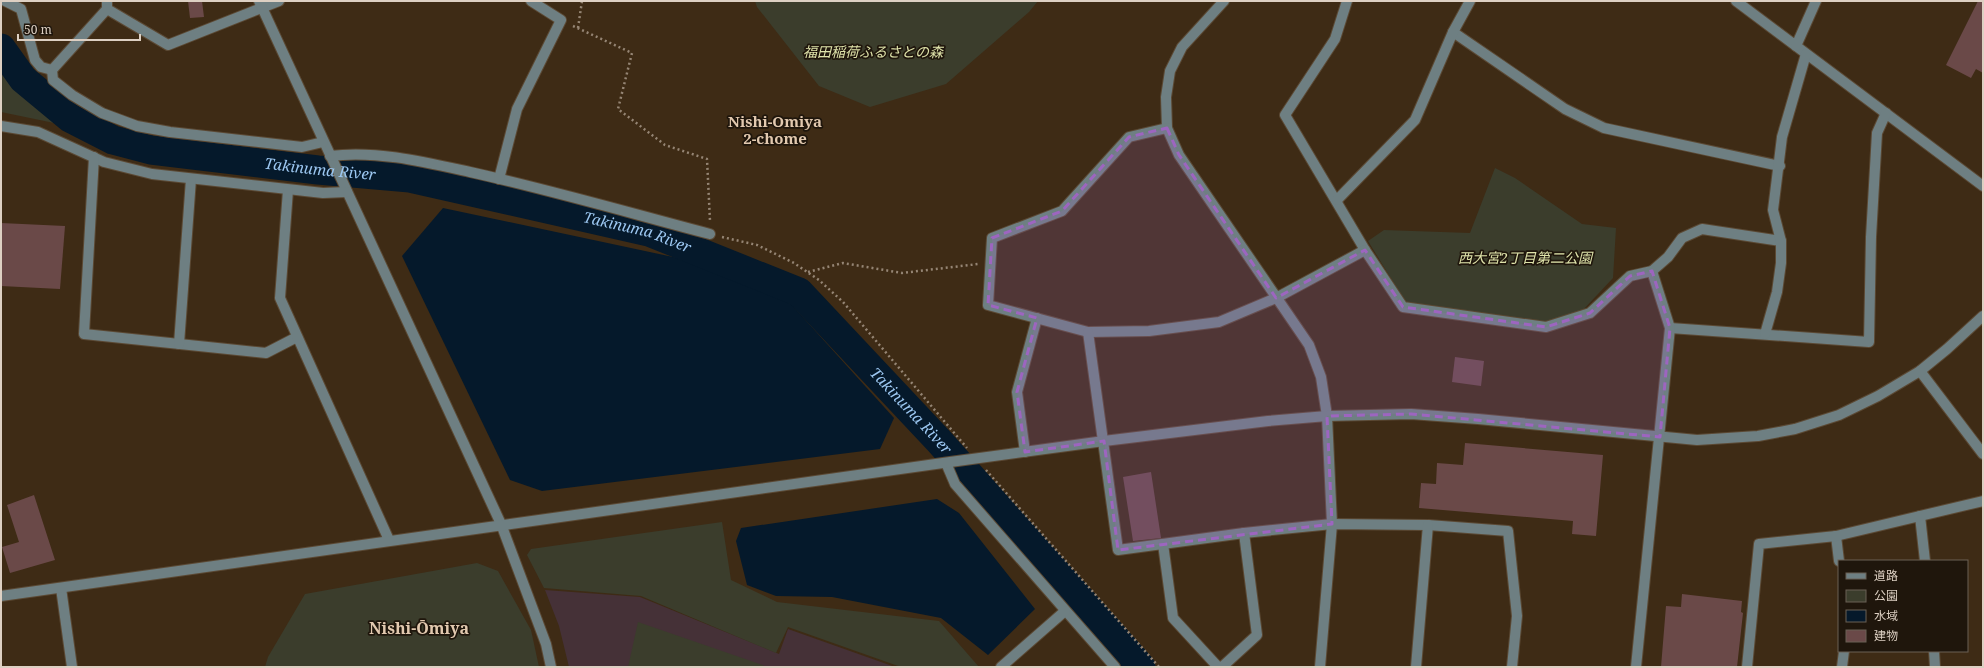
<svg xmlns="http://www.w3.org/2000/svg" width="1984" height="668" viewBox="0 0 1984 668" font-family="'Noto Serif','Noto Sans JP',serif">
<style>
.education{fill:#453137}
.green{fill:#3b3d2c}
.water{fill:#05192b}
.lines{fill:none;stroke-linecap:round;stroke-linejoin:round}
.river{stroke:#05192b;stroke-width:29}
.building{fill:#6a4948}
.minor-casing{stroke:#5b4934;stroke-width:12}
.path{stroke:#958574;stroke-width:2.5;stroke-dasharray:2 3;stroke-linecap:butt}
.minor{stroke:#6e7f82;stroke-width:10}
.marked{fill:#9d65c0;fill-opacity:0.2;stroke:#9d65c0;stroke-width:3;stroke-dasharray:8 5;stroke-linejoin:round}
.labels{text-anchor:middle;stroke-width:3.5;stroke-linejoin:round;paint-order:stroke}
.park-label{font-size:14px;font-style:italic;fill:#dfe3aa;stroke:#1f160c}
.neighbourhood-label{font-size:15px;font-weight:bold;fill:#e2c9af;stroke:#1f160c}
.water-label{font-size:15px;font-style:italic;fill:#9cc7f1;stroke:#1f160c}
.quarter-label{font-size:16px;font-weight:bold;fill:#e2c9af;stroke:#1f160c}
</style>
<rect width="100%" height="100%" fill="#3e2b15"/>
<polygon class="education" points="545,590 640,597 779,654 788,629 895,667 569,667 559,626"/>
<g class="green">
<polygon points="755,1 1038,1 1029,12 946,84 870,107 819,86 757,7"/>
<polygon points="1,68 21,90 59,124 1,112"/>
<polygon points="1495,168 1515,178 1582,224 1616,228 1613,278 1583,310 1545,322 1406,303 1368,241 1384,230 1470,233"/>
<polygon points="722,522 731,580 777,602 939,621 979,667 901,667 788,627 776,653 641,596 544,588 527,555 531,549"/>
<polygon points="477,563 498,571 531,630 539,667 265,667 268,657 305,594"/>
<polygon points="638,622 768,667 628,667"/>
</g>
<g class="water">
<polygon points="443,208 706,264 791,304 894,418 880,449 542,491 510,480 402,256"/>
<polygon points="937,499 959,513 1035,609 988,655 941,618 832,597 776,596 747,585 736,541 741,528"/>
</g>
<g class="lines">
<path class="river" id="s1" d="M1,48L23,79L70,118L113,140L151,150L318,170L410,178L649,232L799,292L939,441L1141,667"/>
</g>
<g class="building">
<polygon points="188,1 202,1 204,17 190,18"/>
<polygon points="1978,1 1983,1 1983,73 1976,69 1971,78 1946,65"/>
<polygon points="1,223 65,226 60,289 1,286"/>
<polygon points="1455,357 1484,361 1481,386 1452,382"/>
<polygon points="1465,443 1603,455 1596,536 1572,534 1573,521 1419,508 1421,483 1436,484 1437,463 1463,465"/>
<polygon points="1151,472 1161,538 1133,541 1123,477"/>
<polygon points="34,495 55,560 10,573 2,547 19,542 7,505"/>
<polygon points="1682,594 1742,601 1741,612 1743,613 1737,667 1661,667 1666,606 1681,607"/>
</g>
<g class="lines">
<g class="minor-casing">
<g id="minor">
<polyline points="5,1 21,9 35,60 41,67 52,70"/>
<polyline points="107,1 107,9 168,45 279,1"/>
<polyline points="259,1 501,524 546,644 551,667"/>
<polyline points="1224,1 1182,47 1170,71 1166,97 1167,128 1179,155 1309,345 1321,377 1327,416 1332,524 1320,667"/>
<polyline points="1347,1 1335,39 1285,115 1365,250 1403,307 1546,327 1590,313 1630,276 1652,271 1668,257 1682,238 1702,229 1781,241"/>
<polyline points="1736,1 1983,186"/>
<polyline points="107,9 52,70 53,80 72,95 102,113 137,126 170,132 302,147 323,142"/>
<polyline points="1453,32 1565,109 1604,128 1780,166"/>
<polyline points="1796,46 1816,1"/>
<polyline points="1,126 38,132 104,162 152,174 323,193 347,192"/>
<polyline points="1167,128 1129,137 1062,211 992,238 988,305 1088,332 1149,331 1219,322 1276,298 1365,250"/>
<path d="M330,156C376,150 425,162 470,172C551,190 630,213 710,234"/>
<polyline points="94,157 84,334 266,353 297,337"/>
<polyline points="499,179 517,109 561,20 531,1"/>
<polyline points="288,190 280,298 389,540"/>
<polyline points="1337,200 1415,120 1453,32 1470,1"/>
<polyline points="1670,328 1869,342 1871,237 1877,133 1886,113"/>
<polyline points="1088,332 1118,550 1244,533 1332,524 1428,525 1508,531 1517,616 1512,667"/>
<polyline points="1765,334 1777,292 1781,263 1781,241 1773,210 1782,137 1806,54"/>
<polyline points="179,344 191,179"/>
<polyline points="1920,371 1983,454"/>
<polyline points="1025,452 1017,392 1037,318"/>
<polyline points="946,463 955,484 1115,667"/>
<polyline points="1920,516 1925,561"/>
<polyline points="1836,536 1839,561"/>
<polyline points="1163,544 1173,618 1218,667"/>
<polyline points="61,588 72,667"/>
<polyline points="1,596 950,462 1104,441 1268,421 1327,416 1411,414 1478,419 1697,440 1758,436 1795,429 1839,415 1878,396 1920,371 1947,349 1983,316"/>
<polyline points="1934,651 1935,667"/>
<polyline points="1001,667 1065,611"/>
<polyline points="1222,667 1257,635 1244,533"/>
<polyline points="1416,667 1428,525"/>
<polyline points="1636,667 1670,328 1652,271"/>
<polyline points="1747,667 1759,544 1836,536 1983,501"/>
<polyline points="1842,667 1844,651"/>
</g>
</g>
<g class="path">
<polyline points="573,26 632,53 618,109 665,145 707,159 710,221"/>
<polyline points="578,28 582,1"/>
<polyline points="722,237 757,245 794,263 819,280 843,302 967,448"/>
<polyline points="808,272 843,263 902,273 978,264"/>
<polyline points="986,470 1159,667"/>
</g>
<use href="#minor" class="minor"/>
</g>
<path class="marked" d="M1167,128L1179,155L1276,298L1365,250L1403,307L1546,327L1590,313L1630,276L1652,271L1670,328L1660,437L1411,414L1327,416L1332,524L1118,550L1104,441L1025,452L1017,392L1037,318L988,305L992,238L1062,211L1129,137Z"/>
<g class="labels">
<g class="park-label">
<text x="873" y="57">福田稲荷ふるさとの森</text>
<text x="1525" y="263">西大宮2丁目第二公園</text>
</g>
<g class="neighbourhood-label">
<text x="775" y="127">Nishi-Omiya<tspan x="775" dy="17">2-chome</tspan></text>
</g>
<g class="water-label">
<text dy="5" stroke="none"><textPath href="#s1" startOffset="357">Takinuma River</textPath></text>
<text dy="5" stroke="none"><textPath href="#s1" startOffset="681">Takinuma River</textPath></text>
<text dy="5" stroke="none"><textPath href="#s1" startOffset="1017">Takinuma River</textPath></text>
</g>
<g class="quarter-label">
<text x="419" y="634">Nishi-Ōmiya</text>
</g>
</g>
<rect width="1984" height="668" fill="none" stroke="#ddd0c3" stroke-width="4"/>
<rect x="1838" y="560" width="130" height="92" fill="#1f160c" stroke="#6b6055"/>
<rect x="1846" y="573" width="20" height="6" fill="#6e7f82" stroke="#6b6055"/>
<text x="1874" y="580" font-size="12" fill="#ddd0c3">道路</text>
<rect x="1846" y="590" width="20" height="12" fill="#3b3d2c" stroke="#6b6055"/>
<text x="1874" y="600" font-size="12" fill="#ddd0c3">公園</text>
<rect x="1846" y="610" width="20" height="12" fill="#05192b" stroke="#6b6055"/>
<text x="1874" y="620" font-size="12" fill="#ddd0c3">水域</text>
<rect x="1846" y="630" width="20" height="12" fill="#6a4948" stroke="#6b6055"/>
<text x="1874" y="640" font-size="12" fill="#ddd0c3">建物</text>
<path d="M18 34v6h122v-6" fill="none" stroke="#ddd0c3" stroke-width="2"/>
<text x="24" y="34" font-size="12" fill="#ddd0c3" stroke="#1f160c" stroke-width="3" paint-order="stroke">50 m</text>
</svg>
